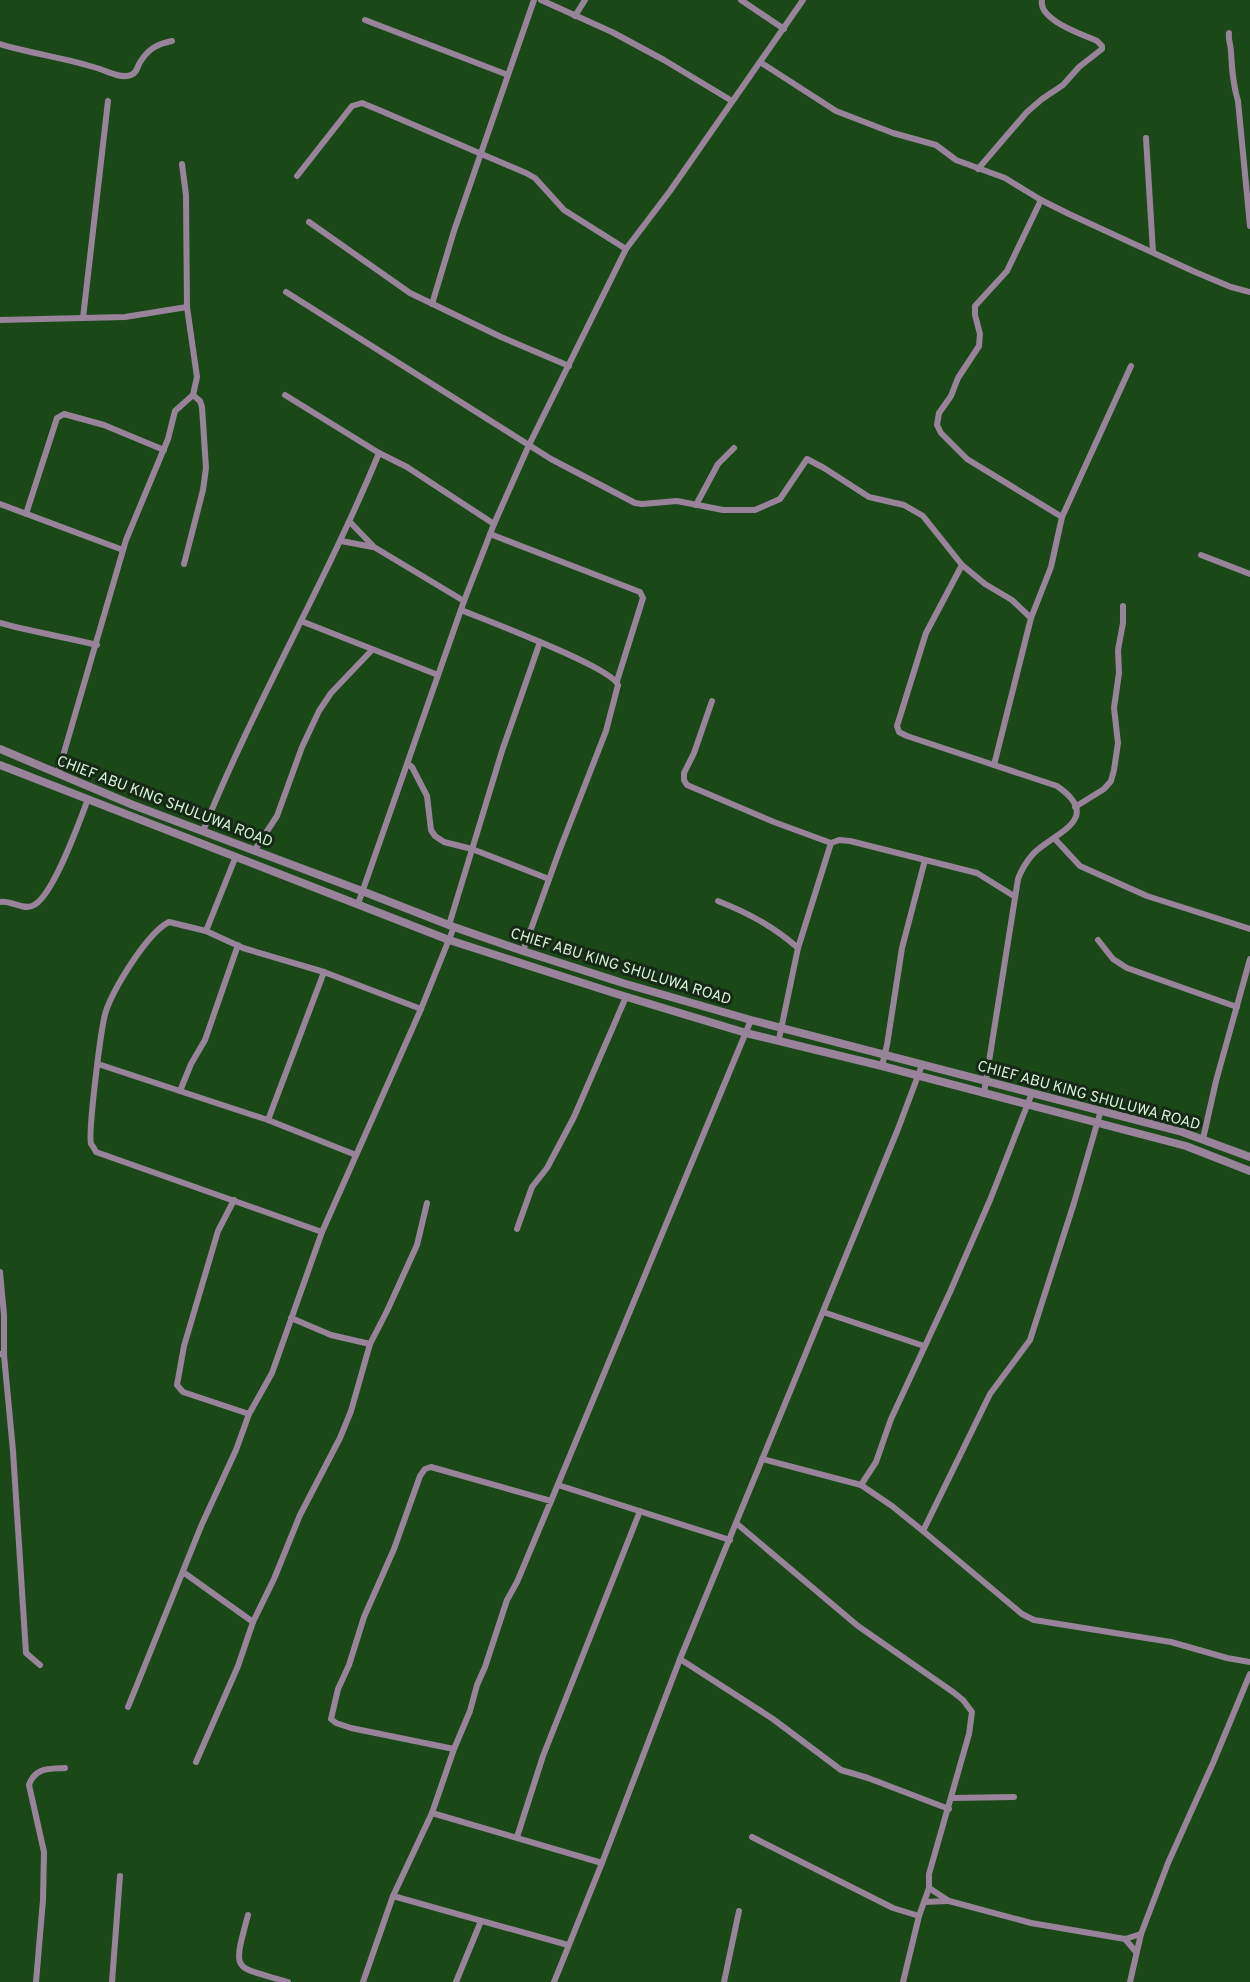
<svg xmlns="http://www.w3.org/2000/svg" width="1250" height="1982" viewBox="0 0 1250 1982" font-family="Overpass,sans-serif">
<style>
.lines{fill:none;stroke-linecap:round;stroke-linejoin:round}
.minor{stroke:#98839b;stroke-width:6}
.tertiary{stroke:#98839b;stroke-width:8}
.labels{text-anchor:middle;stroke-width:6;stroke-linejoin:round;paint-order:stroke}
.street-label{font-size:15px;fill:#d9f2d6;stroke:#152914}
</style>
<rect width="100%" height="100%" fill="#1a4817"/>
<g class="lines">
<g class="minor">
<polyline points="541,0 612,32 664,60 732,101"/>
<polyline points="741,0 784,29"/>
<polyline points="575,16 585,0"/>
<polyline points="365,20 508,75"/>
<path d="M1229,33C1228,40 1231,45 1231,52C1232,70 1233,85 1238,101L1250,226"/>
<path d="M0,44C33,54 67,58 100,69C108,72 122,79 131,75C136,73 137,69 139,64C147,50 156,44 172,41"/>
<polyline points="760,62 836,111 893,133 936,145 956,160 1005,178 1041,200 1069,214 1195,272 1231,287 1250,292"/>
<polyline points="1146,138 1153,252"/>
<path d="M978,169L1027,112L1042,99L1063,85L1079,67L1102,49V46L1097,41C1082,34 1038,20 1042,0"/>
<polyline points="297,176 352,106 362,103 379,110 526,173 535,178 564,210 626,249"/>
<polyline points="1041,200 1007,271 975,306 975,315 980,334 979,346 958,378 951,396 939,413 937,425 941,433 967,459 1062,517"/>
<polyline points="309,222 410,293 501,337 569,366"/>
<polyline points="286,292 551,459 635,503 642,504 677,501 723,510 755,510 780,499 807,459 824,468 869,497 904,505 923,516 962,565 985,584 1012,600 1031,618"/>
<polyline points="432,304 454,231 534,0"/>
<polyline points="83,318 108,101"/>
<polyline points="0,320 125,317 187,307"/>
<polyline points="285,395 379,453 407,467 494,524"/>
<polyline points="0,504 123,550"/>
<polyline points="696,505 718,464 734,448"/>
<polyline points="26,514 57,418 64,414 104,425 164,450"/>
<polyline points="350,522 374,547 464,601"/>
<polyline points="490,534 640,592 643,598 617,681"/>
<polyline points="341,541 373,547"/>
<polyline points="1201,555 1250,574"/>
<polyline points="184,564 203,490 206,468 202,407 200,401 193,395"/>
<path d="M962,565L926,633L897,726L899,732L907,736L1057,786C1106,820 1051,834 1033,854C1027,861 1021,871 1018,879L984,1093"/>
<path d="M461,610C485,620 612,667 618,685L606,731L560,849L523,951"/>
<polyline points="301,621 438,675"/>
<path d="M0,623C32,632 65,637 97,645"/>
<polyline points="712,701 694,753 684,773 684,780 687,785 774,822 831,843"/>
<polyline points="408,764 412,767 427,796 431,830 435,836 444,842 472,849 549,879"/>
<polyline points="994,765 1031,618 1051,567 1062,517 1131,366"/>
<polyline points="58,773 126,540 168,439 175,411 193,395 197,377 187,307 186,195 182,164"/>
<polyline points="1075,807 1104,789 1111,781 1114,770 1118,743 1114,708 1119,673 1118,650 1123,623 1123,606"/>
<path d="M203,831C255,702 326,582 379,453"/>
<polyline points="1055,839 1080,866 1147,896 1250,929"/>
<polyline points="254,851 277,816 302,747 319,711 331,693 372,650"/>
<path d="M718,901C748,913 773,926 798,948"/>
<path d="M0,902C11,900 22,910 32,906C52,900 80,820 88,799"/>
<polyline points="358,904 464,601 494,524 529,445 626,249 670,191 803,0"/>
<polyline points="449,925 502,751 540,642"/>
<polyline points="206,931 236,856"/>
<polyline points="1098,940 1113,959 1127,968 1237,1007"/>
<polyline points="779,1039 798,948 831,843 839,840 850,841 977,873 1014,896"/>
<polyline points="98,1064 268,1120 356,1155"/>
<polyline points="882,1066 887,1045 902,948 925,860"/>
<polyline points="180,1091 191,1064 205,1040 238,945"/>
<polyline points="268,1120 324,972"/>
<polyline points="1203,1139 1216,1081 1250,959"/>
<polyline points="234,1200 218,1231 184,1346 177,1385 183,1392 249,1414"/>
<polyline points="517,1229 532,1187 547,1168 574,1117 626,997"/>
<path d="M322,1232L96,1152C95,1150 92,1145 91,1144C88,1133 101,1025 106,1011C114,988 147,933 169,922L206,931L243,948L324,972L421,1009"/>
<polyline points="0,1272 4,1315 4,1355"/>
<polyline points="823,1312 924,1346"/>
<polyline points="291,1318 331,1335 370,1344"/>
<polyline points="0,1354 4,1355 13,1451 26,1653 40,1665"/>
<polyline points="762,1459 861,1485 892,1506 923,1531 1022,1614 1034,1620 1171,1642 1227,1658 1250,1662"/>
<polyline points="558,1485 730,1540"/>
<polyline points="861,1485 876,1462 891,1419 950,1292 990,1200 1032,1093"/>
<polyline points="551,1501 751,1020"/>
<polyline points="736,1523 858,1626 953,1692 963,1700 972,1712 969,1734 929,1874 929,1888 919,1916 893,1908 752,1837"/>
<polyline points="923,1531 990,1394 1030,1340 1074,1203 1101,1110"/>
<polyline points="183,1572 253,1622"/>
<polyline points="680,1659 773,1719 841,1770 868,1778 949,1809"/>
<polyline points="128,1707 202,1524 236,1450 249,1414 272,1373 322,1232 421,1009 454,927"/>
<polyline points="196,1762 238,1666 253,1622 274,1579 300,1515 340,1438 351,1411 370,1344 387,1311 417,1245 427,1203"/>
<polyline points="952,1798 1014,1797"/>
<polyline points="432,1813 602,1863"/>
<polyline points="517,1837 543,1756 640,1511"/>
<polyline points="929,1888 949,1901 1031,1923 1125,1939 1141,1934"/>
<polyline points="393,1896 568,1945"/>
<polyline points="924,1902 948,1901"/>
<path d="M248,1915C232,1975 233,1965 288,1982"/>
<polyline points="1125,1939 1136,1952"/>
<path d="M36,1982L43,1900L44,1852L29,1785C35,1767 49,1769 65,1768"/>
<polyline points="112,1982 120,1876"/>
<polyline points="363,1982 393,1896 432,1813 454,1749 470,1711 477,1685 485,1667 507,1600 517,1582 551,1501 431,1467 425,1469 420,1476 394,1549 364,1617 349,1665 338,1689 331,1719 336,1723 351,1728 454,1749"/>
<polyline points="456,1982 481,1921"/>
<polyline points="554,1982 602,1863 680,1659 898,1129 922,1065"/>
<polyline points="724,1982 739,1911"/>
<polyline points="903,1982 919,1916"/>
<polyline points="1130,1982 1141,1934 1168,1863 1213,1763 1250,1674"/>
</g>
<g class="tertiary">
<polyline points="0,749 133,805 362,891 454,927 523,951 626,984 751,1020 1182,1132 1250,1157"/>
<polyline points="0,765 449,940 617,994 746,1033 882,1066 1186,1146 1250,1171"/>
</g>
</g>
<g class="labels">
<g class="street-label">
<text transform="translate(165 801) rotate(21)" y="5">CHIEF ABU KING SHULUWA ROAD</text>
<text transform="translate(621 966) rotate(17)" y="5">CHIEF ABU KING SHULUWA ROAD</text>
<text transform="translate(1089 1095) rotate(15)" y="5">CHIEF ABU KING SHULUWA ROAD</text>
</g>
</g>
</svg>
